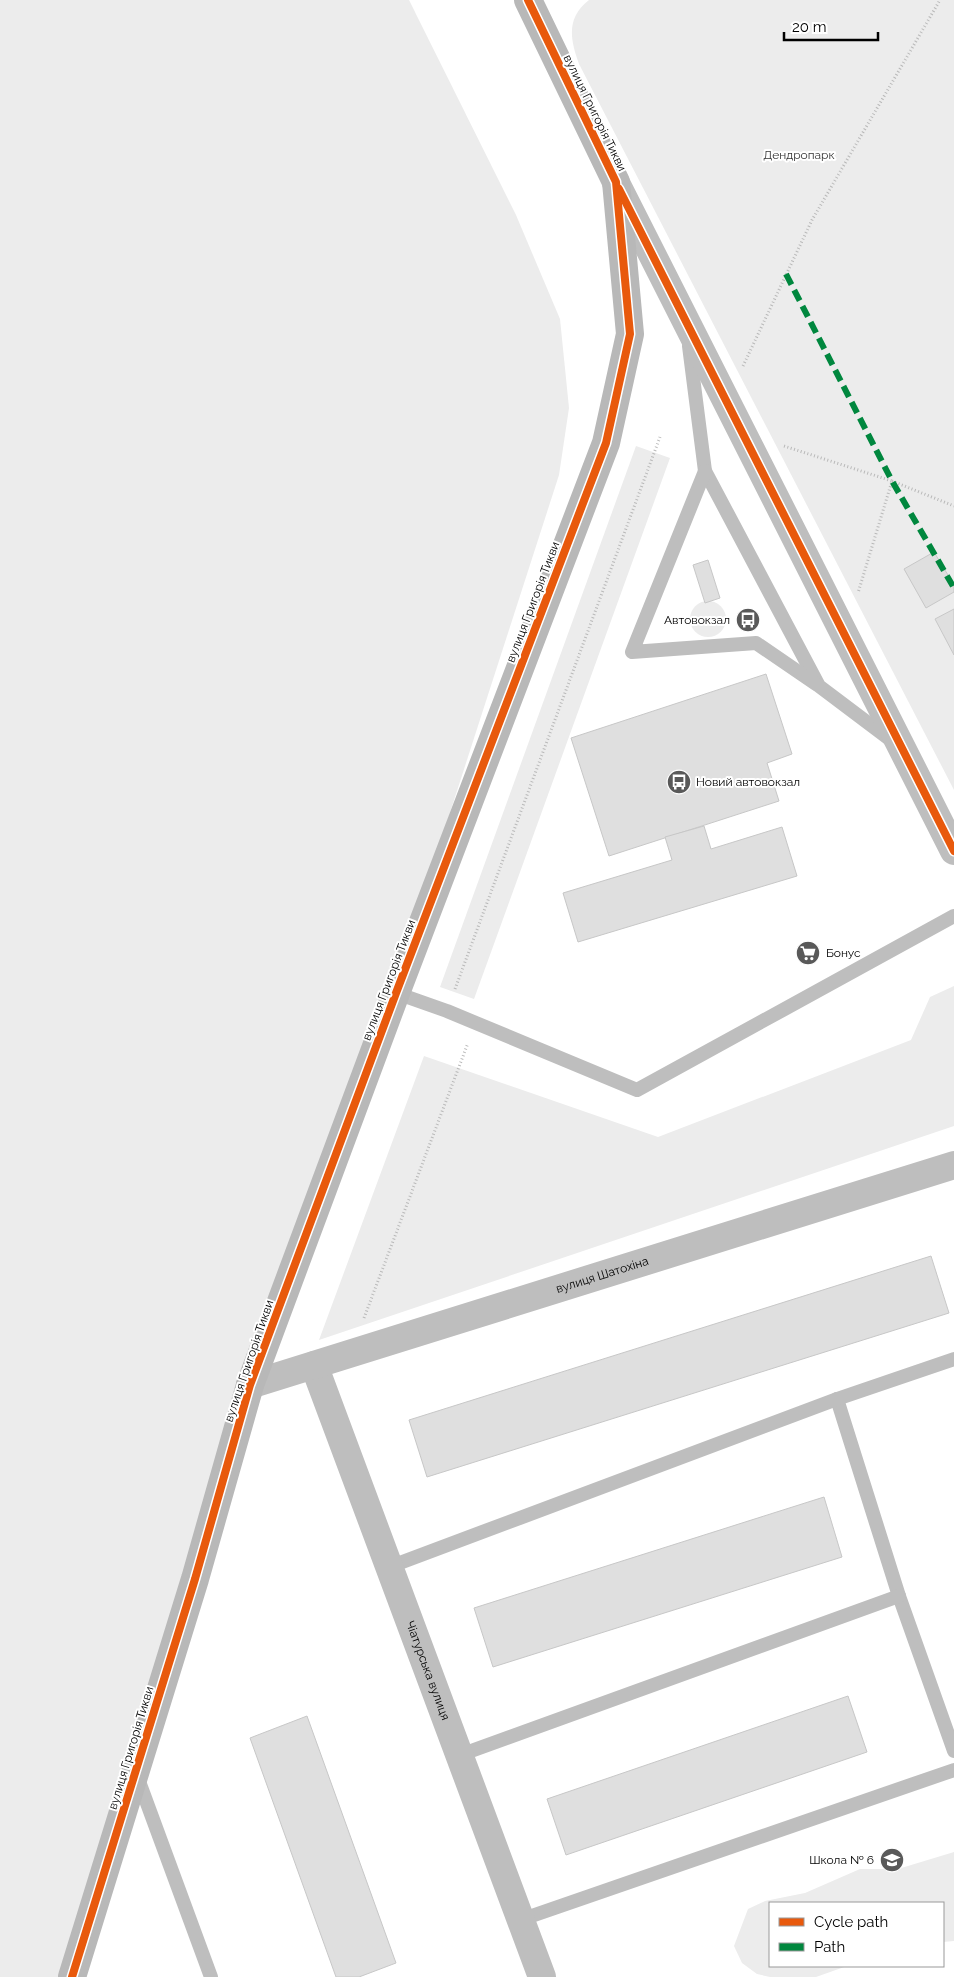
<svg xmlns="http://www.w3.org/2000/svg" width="954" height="1977" viewBox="0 0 954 1977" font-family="Raleway,sans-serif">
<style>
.green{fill:#ececec}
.building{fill:#dfdfdf;stroke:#c7c7c7}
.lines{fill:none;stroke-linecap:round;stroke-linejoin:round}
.path{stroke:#b9b9b9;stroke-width:3;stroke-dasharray:1 2.5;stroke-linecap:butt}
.lane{stroke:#bebebe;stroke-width:14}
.street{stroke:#bebebe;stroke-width:28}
.secondary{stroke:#b8b8b8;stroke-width:28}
.quiet{stroke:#00873e;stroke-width:6;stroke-dasharray:12 6;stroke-linecap:butt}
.cycleway-casing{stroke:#fff;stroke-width:11}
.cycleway{stroke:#e8590c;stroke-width:8}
.labels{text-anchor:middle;stroke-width:4;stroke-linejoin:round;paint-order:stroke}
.street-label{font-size:12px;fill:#000;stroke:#fff}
.park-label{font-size:12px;fill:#333;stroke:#fff}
.poi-label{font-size:12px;fill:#000;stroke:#fff;text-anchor:end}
</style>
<rect width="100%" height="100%" fill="#fff"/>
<g class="green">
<polygon points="0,0 409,0 516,215 560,319 569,408 559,475 74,1977 0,1977"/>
<path d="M589,0H954V790L579,64C570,39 566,18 589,0Z"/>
<polygon points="636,446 670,458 474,999 440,987"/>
<circle cx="708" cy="619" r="18"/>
<polygon points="954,986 954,1126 319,1340 424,1056 658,1137 911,1040 930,997"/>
<polygon points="954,1852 954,1941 943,1942 943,1903 770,1903 770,1966 847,1966 816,1977 770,1977 757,1974 742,1963 734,1946 748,1909 765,1901 805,1893 860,1869 898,1869"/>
</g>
<g class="building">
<polygon points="934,552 954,585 954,592 926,608 904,569"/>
<polygon points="708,560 720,598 705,603 693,565"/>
<polygon points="954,609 954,655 935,619"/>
<polygon points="766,674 792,754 767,763 779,801 609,856 571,738"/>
<polygon points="704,826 711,849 782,827 797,876 578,942 563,893 672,860 665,837"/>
<polygon points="931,1256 949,1313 427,1477 409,1420"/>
<polygon points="824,1497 842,1557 493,1667 474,1608"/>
<polygon points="848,1696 867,1752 566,1855 547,1799"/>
<polygon points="307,1716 396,1963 359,1977 336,1977 250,1738"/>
</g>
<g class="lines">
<g class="path">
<polyline points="743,366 812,220 940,0"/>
<polyline points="784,446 892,481 858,593"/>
<polyline points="892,481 954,506"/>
<polyline points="455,989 660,437"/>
<polyline points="364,1318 468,1043"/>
</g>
<g class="lane">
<polyline points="689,346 705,471 819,686 892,741"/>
<polyline points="705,471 632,652 756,643 816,684"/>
<polyline points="396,993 447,1011 637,1090 954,916"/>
<polyline points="837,1399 899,1596 954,1751"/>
<polyline points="389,1567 837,1399 954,1359"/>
<polyline points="460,1755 899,1596"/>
<polyline points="137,1776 211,1977"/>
<polyline points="520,1920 954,1770"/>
</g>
<g class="street">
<polyline points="616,183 954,851"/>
<path id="s1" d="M314,1365L542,1977"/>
<path id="s2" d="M250,1385L954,1165"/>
</g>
<polyline class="secondary" points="72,1977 195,1579 250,1385 396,993 606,443 630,334 616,182 528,0"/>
<polyline class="quiet" points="786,274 892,481 954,588"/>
<g class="cycleway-casing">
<g id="cycleway">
<polyline points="619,189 954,851"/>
<polyline points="72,1977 195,1579 250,1385 396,993 606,443 630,334 616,182 528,0"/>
</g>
</g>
<use href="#cycleway" class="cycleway"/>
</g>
<defs>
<g id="bus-disc" transform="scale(1.25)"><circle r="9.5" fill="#595959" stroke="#fff"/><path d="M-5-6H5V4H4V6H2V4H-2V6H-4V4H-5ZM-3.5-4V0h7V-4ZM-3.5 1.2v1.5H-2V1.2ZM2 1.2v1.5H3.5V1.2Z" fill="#fff"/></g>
<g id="supermarket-disc" transform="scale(1.25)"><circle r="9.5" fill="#595959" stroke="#fff"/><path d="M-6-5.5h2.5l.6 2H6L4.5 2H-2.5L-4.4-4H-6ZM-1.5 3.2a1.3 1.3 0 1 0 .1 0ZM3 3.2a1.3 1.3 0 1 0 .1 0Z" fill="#fff"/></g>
<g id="school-disc" transform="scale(1.25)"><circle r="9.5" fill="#595959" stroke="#fff"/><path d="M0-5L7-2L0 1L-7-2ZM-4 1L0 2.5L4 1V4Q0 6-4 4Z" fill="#fff"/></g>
</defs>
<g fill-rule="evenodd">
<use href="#bus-disc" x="748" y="620"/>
<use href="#bus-disc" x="679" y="782"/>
<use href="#supermarket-disc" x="808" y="953"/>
<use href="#school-disc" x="892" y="1860"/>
</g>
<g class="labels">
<g class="street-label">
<text transform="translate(595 113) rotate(64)" y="4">вулиця Григорія Тикви</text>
<text transform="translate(533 602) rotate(-69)" y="4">вулиця Григорія Тикви</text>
<text transform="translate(389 980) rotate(-69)" y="4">вулиця Григорія Тикви</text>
<text dy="4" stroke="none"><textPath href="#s2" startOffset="369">вулиця Шатохіна</textPath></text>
<text transform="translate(249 1361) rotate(-71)" y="4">вулиця Григорія Тикви</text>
<text dy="4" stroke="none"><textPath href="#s1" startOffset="326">Чіатурська вулиця</textPath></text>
<text transform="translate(131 1748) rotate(-73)" y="4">вулиця Григорія Тикви</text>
</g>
<g class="park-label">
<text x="799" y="159">Дендропарк</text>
</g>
<g class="poi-label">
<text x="730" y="624">Автовокзал</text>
<text x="696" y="786" text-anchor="start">Новий автовокзал</text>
<text x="826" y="957" text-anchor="start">Бонус</text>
<text x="874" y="1864">Школа № 6</text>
</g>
</g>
<rect x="769" y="1902" width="175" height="65" fill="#ffffff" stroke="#999999"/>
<rect x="779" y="1918" width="25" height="8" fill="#e8590c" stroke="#999999"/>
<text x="814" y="1927" font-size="15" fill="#000000">Cycle path</text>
<rect x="779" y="1943" width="25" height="8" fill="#00873e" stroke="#999999"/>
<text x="814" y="1952" font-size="15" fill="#000000">Path</text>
<path d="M784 32v8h94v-8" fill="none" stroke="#000000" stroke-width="2.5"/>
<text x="792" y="32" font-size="15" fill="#000000" stroke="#ffffff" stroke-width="4" paint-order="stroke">20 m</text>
</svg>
